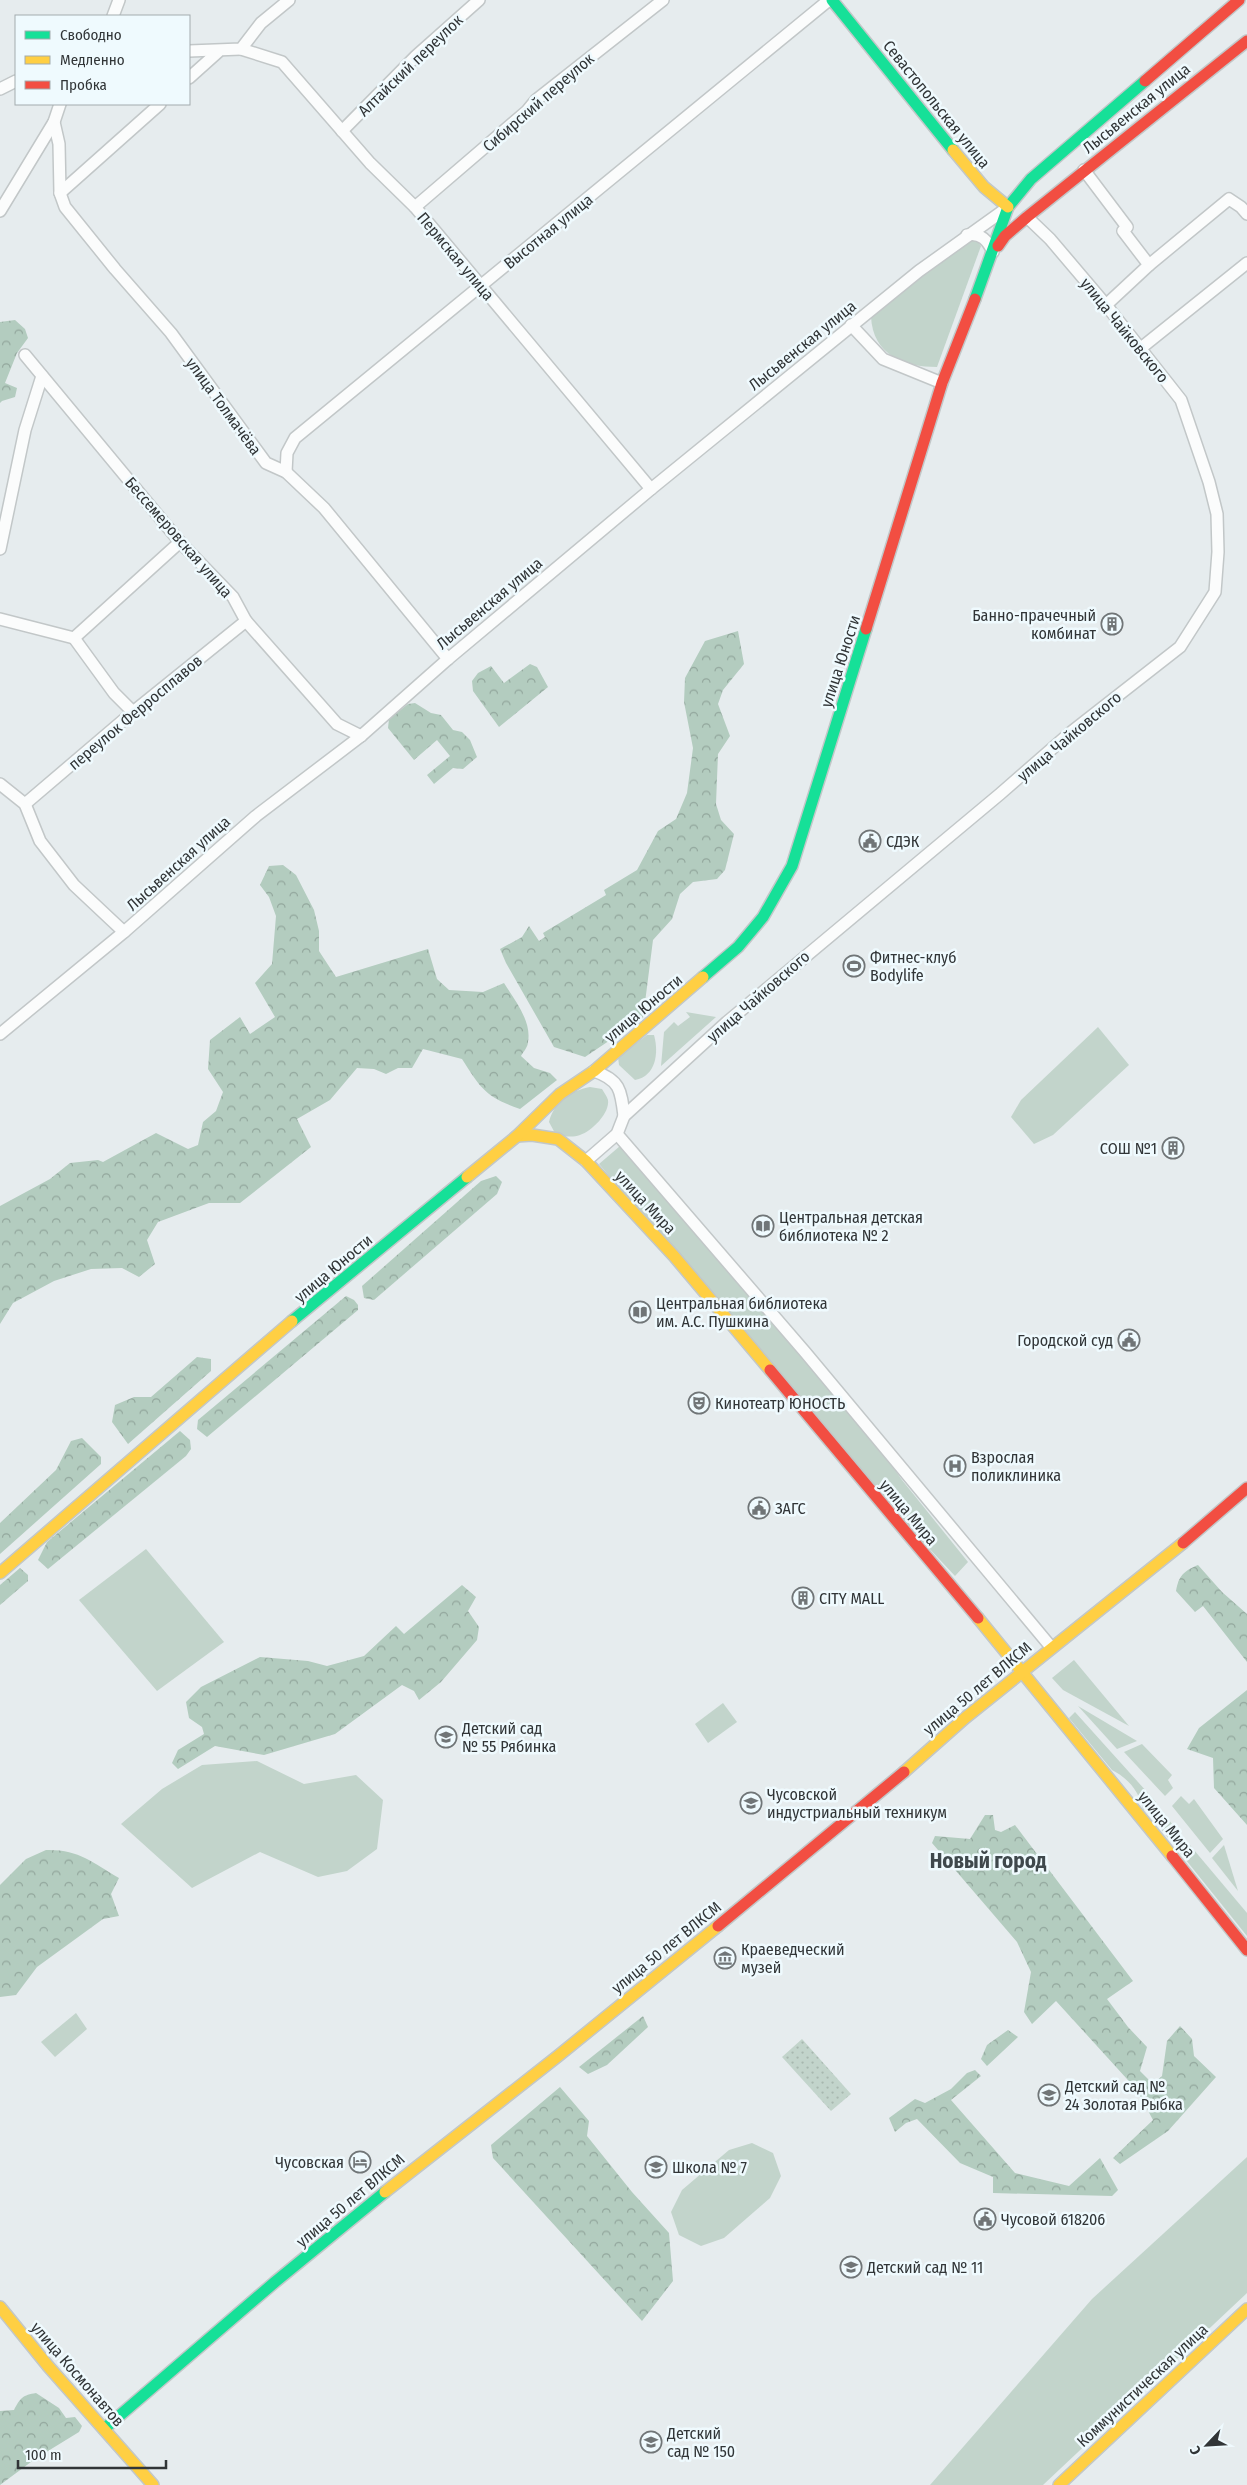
<svg xmlns="http://www.w3.org/2000/svg" width="1247" height="2485" viewBox="0 0 1247 2485" font-family="'Fira Sans Condensed',sans-serif">
<style>
.green{fill:#c2d4cb}
.forest{fill:url(#forest-crowns)}
.park{fill:url(#park-dots)}
.lines{fill:none;stroke-linecap:round;stroke-linejoin:round}
.street-casing{stroke:#c2c7c8;stroke-width:14}
.fast-casing{stroke:#c2c7c8;stroke-width:14}
.slow-casing{stroke:#c2c7c8;stroke-width:14}
.jam-casing{stroke:#c2c7c8;stroke-width:14}
.street{stroke:#fbfcfc;stroke-width:11}
.fast{stroke:#16e098;stroke-width:11}
.slow{stroke:#ffcf43;stroke-width:11}
.jam{stroke:#f24e42;stroke-width:11}
.labels{text-anchor:middle;stroke-width:5;stroke-linejoin:round;paint-order:stroke}
.street-label{font-size:16px;fill:#313537;stroke:#effafe}
.poi-label{font-size:16px;fill:#313537;stroke:#effafe;text-anchor:start}
.district-label{font-size:21px;font-weight:bold;fill:#3f484c;stroke:#effafe}
</style>
<defs>
<pattern id="forest-crowns" width="20" height="18" patternUnits="userSpaceOnUse" patternTransform="scale(1.25)"><rect width="20" height="18" fill="#b3ccbf"/><path d="M2 6a3 3 0 1 1 6 0M12 15a3 3 0 1 1 6 0" fill="none" stroke="#92a69c"/></pattern>
<pattern id="park-dots" width="8" height="8" patternUnits="userSpaceOnUse" patternTransform="scale(1.25)"><rect width="8" height="8" fill="#c2d4cb"/><path d="M2 2h.1M6 6h.1" fill="none" stroke="#a7b7af" stroke-width="1.8" stroke-linecap="round"/></pattern>
</defs>
<rect width="100%" height="100%" fill="#e6ecee"/>
<g class="green">
<path d="M975,238L981,246L937,367C904,367 873,355 871,317L967,240Z"/>
<polygon points="686,1012 716,1017 661,1066 664,1032 674,1022 678,1026 690,1017"/>
<polygon points="1098,1027 1129,1065 1053,1135 1034,1144 1011,1117 1021,1100"/>
<path d="M647,1035H654C659,1053 656,1076 635,1080L619,1065L618,1057Z"/>
<path d="M590,1087L602,1089C604,1093 607,1096 608,1100C610,1113 592,1131 580,1135C572,1138 564,1136 556,1135L549,1122C554,1102 570,1091 590,1087Z"/>
<polygon points="620,1146 884,1454 902,1480 968,1562 955,1576 880,1496 599,1164"/>
<polygon points="146,1549 224,1642 157,1691 79,1600"/>
<polygon points="1074,1660 1129,1726 1063,1690 1052,1678"/>
<polygon points="723,1703 737,1722 708,1743 695,1724"/>
<polygon points="1078,1706 1137,1741 1117,1749"/>
<path d="M1075,1712L1156,1802L1143,1810C1140,1792 1128,1778 1112,1770L1069,1718Z"/>
<polygon points="1142,1744 1172,1775 1168,1780 1173,1788 1165,1796 1124,1752"/>
<polygon points="257,1761 304,1784 356,1775 383,1800 377,1849 347,1871 318,1877 260,1852 192,1888 121,1824 162,1789 202,1765"/>
<polygon points="1181,1796 1189,1804 1194,1799 1223,1839 1210,1853 1172,1806"/>
<polygon points="1162,1812 1247,1913 1247,1936 1153,1819"/>
<polygon points="1224,1845 1238,1891 1212,1858"/>
<polygon points="76,2013 87,2029 55,2057 41,2042"/>
<polygon points="752,2143 773,2153 781,2176 770,2198 724,2238 701,2246 679,2235 671,2212 682,2190 729,2150"/>
<polygon points="1247,2157 1247,2293 1043,2485 930,2485 1092,2299"/>
</g>
<g class="forest">
<polygon points="15,320 25,329 28,338 17,353 5,383 17,388 15,397 2,401 0,403 0,322"/>
<polygon points="738,631 744,664 723,690 718,704 730,736 718,754 716,804 721,820 734,834 725,870 717,879 693,882 680,894 672,919 653,940 643,1018 585,1057 554,1047 506,963 500,949 522,937 529,926 539,941 545,937 543,933 606,895 604,890 637,870 658,831 676,819 687,793 693,748 684,702 685,678 705,641"/>
<polygon points="530,664 537,667 548,687 499,727 473,691 472,681 478,673 491,666 504,683"/>
<polygon points="415,703 431,713 441,715 453,730 462,732 470,740 477,757 463,769 453,768 434,784 427,775 450,756 437,740 414,760 388,728 389,719 408,704"/>
<path d="M283,865L296,875L314,910L319,931V951L336,977L428,949L437,979L449,990L483,992L504,983C514,999 532,1021 528,1042C528,1047 523,1052 521,1056L534,1068L550,1073L557,1080L520,1109C486,1097 481,1089 462,1059L423,1049L412,1068H398L386,1074L374,1069L357,1068L330,1100L297,1119L311,1147L240,1203H209L158,1222L147,1240L155,1264L139,1277L122,1268L91,1269L54,1281L13,1303L0,1324V1206L50,1179L70,1163L98,1160L103,1162L156,1133L188,1149L198,1145L203,1122L216,1111L223,1092L208,1069L210,1040L240,1017L250,1034L275,1017L255,983L272,964L276,916L269,897L260,885L269,866Z"/>
<polygon points="496,1176 502,1182 497,1194 374,1300 364,1298 362,1286 481,1181"/>
<polygon points="346,1296 354,1300 358,1305 358,1310 207,1437 197,1429 198,1420"/>
<polygon points="197,1357 211,1359 211,1371 128,1444 112,1422 115,1405 134,1397 151,1397"/>
<polygon points="180,1431 190,1440 191,1449 186,1456 48,1569 38,1560 47,1542"/>
<polygon points="82,1438 101,1457 101,1464 0,1554 0,1523 56,1470 71,1441"/>
<path d="M1198,1565L1222,1592L1247,1614V1662L1203,1606L1195,1612L1176,1591C1179,1575 1184,1571 1198,1565Z"/>
<polygon points="20,1568 28,1575 28,1581 0,1605 0,1585"/>
<polygon points="462,1585 476,1597 468,1611 479,1627 477,1640 441,1682 419,1700 414,1691 402,1685 335,1734 264,1755 215,1746 178,1769 172,1763 178,1750 204,1734 202,1727 189,1718 186,1702 201,1687 260,1657 308,1661 327,1666 364,1656 396,1626 404,1634"/>
<polygon points="1247,1690 1247,1825 1214,1788 1213,1758 1187,1749 1199,1728"/>
<polygon points="985,1815 993,1815 995,1830 1001,1832 1015,1825 1133,1981 1107,1999 1128,2027 1147,2047 1140,2071 1153,2084 1162,2076 1167,2041 1180,2026 1192,2039 1194,2056 1216,2077 1168,2131 1120,2164 1113,2158 1153,2120 1137,2090 1056,2001 1032,2024 1024,2012 1031,1972 1017,1942 932,1843 935,1836 970,1839"/>
<path d="M46,1850C78,1849 92,1862 119,1878L111,1894L119,1916L103,1919L37,1967L16,1995L0,1997V1885L26,1859Z"/>
<polygon points="643,2016 648,2027 607,2065 588,2074 579,2067"/>
<polygon points="1008,2030 1018,2037 987,2066 981,2059 987,2045"/>
<polygon points="975,2070 981,2076 951,2100 1015,2173 1069,2186 1100,2158 1118,2190 1112,2196 993,2193 993,2177 960,2163 917,2119 906,2123 895,2132 889,2118 915,2099 925,2103 951,2089 967,2073"/>
<polygon points="560,2087 589,2121 587,2136 632,2192 669,2233 673,2281 642,2321 493,2158 491,2145"/>
<path d="M36,2393L59,2408L66,2418L75,2417L82,2426L79,2432L35,2459L0,2485V2411L14,2410C20,2398 23,2395 36,2393Z"/>
</g>
<polygon class="park" points="802,2039 851,2094 831,2111 782,2057"/>
<g class="lines">
<g class="street-casing">
<g id="street">
<polyline points="113,16 119,0"/>
<polyline points="241,49 282,62 370,163 415,207 651,489"/>
<polyline points="189,51 241,49 261,23 289,0"/>
<polyline points="189,78 218,52"/>
<polyline points="0,89 16,81"/>
<polyline points="54,122 59,144 60,193 65,207 115,269 171,333 266,463 286,472 324,508 448,659"/>
<polyline points="342,131 416,56 479,0"/>
<polyline points="1084,170 1127,227 1123,231 1149,265 1106,305"/>
<polyline points="60,193 160,104"/>
<polyline points="415,207 527,111 536,100 663,0"/>
<polyline points="0,211 54,122 60,104"/>
<path d="M967,235C981,232 988,241 993,252"/>
<polyline points="1149,265 1229,199 1241,207 1247,214"/>
<polyline points="851,325 883,359 942,383"/>
<polyline points="1141,348 1247,263"/>
<polyline points="25,355 180,542 233,597 246,621 337,724 361,736"/>
<polyline points="286,472 287,453 295,438 829,0"/>
<polyline points="0,549 25,430 42,376"/>
<polyline points="0,619 74,638 180,542"/>
<polyline points="74,638 114,693 133,712"/>
<polyline points="0,784 25,804 40,841 74,885 124,932"/>
<polyline points="25,804 133,712 246,621"/>
<polyline points="0,1034 124,932 256,816 361,736 448,659 651,489 919,271 1007,208"/>
<path d="M594,1071C620,1080 621,1090 624,1116"/>
<polyline points="617,1134 805,1352 1051,1647"/>
<polyline points="586,1161 617,1134 624,1116 727,1022 1000,794 1070,733 1180,647 1215,592 1218,552 1217,514 1209,482 1181,400 1106,305 1050,239 1027,217"/>
</g>
</g>
<g class="fast-casing">
<g id="fast">
<polyline points="832,0 953,150"/>
<polyline points="975,299 1008,207 1031,179 1145,81"/>
<polyline points="703,977 738,947 763,917 792,866 866,629"/>
<polyline points="292,1321 467,1177"/>
<polyline points="104,2429 275,2282 385,2192"/>
</g>
</g>
<g class="slow-casing">
<g id="slow">
<polyline points="953,150 984,187 1008,207"/>
<polyline points="517,1136 532,1135 558,1139 586,1161 674,1256 770,1370"/>
<polyline points="467,1177 517,1136 560,1094 594,1071 703,977"/>
<polyline points="0,1573 292,1321"/>
<polyline points="978,1618 1172,1856"/>
<polyline points="904,1772 965,1718 1183,1543"/>
<polyline points="385,2192 558,2056 718,1926"/>
<polyline points="0,2307 48,2366 153,2485"/>
<polyline points="1059,2485 1247,2309"/>
</g>
</g>
<g class="jam-casing">
<g id="jam">
<polyline points="1145,81 1239,0"/>
<polyline points="998,246 1005,236 1027,217 1247,41"/>
<polyline points="866,629 942,383 975,299"/>
<polyline points="770,1370 978,1618"/>
<polyline points="1183,1543 1247,1488"/>
<polyline points="1172,1856 1247,1950"/>
<polyline points="718,1926 904,1772"/>
</g>
</g>
<use href="#street" class="street"/>
<use href="#fast" class="fast"/>
<use href="#slow" class="slow"/>
<use href="#jam" class="jam"/>
</g>
<defs>
<g id="building-ring" transform="scale(1.125)"><circle r="9.5" fill="#effafe" stroke="#707577" stroke-width="1.5"/><path d="M-4-6H4V6H1V3H-1V6H-4ZM-2.5-4.3h1.7v1.8h-1.7ZM.8-4.3h1.7v1.8H.8ZM-2.5-1h1.7V.8h-1.7ZM.8-1h1.7V.8H.8Z" fill="#707577"/></g>
<g id="civic-ring" transform="scale(1.125)"><circle r="9.5" fill="#effafe" stroke="#707577" stroke-width="1.5"/><path d="M-.6-6.5H3V-4.5H.6V-3L4-1V1h2V6H-6V1h2V-1L-.6-3ZM-1.2 2.5V6h2.4V2.5Z" fill="#707577"/></g>
<g id="stadium-ring" transform="scale(1.125)"><circle r="9.5" fill="#effafe" stroke="#707577" stroke-width="1.5"/><path d="M0-5a6.5 5 0 1 0 0 10a6.5 5 0 1 0 0-10ZM-3.5-1.8h7v3.6h-7Z" fill="#707577"/></g>
<g id="library-ring" transform="scale(1.125)"><circle r="9.5" fill="#effafe" stroke="#707577" stroke-width="1.5"/><path d="M-6-4Q-3-5.5-.7-3.5V5Q-3 3-6 4ZM6-4Q3-5.5 .7-3.5V5Q3 3 6 4Z" fill="#707577"/></g>
<g id="theatre-ring" transform="scale(1.125)"><circle r="9.5" fill="#effafe" stroke="#707577" stroke-width="1.5"/><path d="M-5-5.5Q0-4 5-5.5V0Q5 5 0 6Q-5 5-5 0ZM-3.3-2.5H-1v1.5H-3.3ZM1-2.5H3.3v1.5H1ZM-2.8 1Q0 5.5 2.8 1Z" fill="#707577"/></g>
<g id="hospital-ring" transform="scale(1.125)"><circle r="9.5" fill="#effafe" stroke="#707577" stroke-width="1.5"/><path d="M-5-5h3v3.5h4V-5h3V5h-3V1.5h-4V5h-3Z" fill="#707577"/></g>
<g id="school-ring" transform="scale(1.125)"><circle r="9.5" fill="#effafe" stroke="#707577" stroke-width="1.5"/><path d="M0-5L7-2L0 1L-7-2ZM-4 1L0 2.5L4 1V4Q0 6-4 4Z" fill="#707577"/></g>
<g id="university-ring" transform="scale(1.125)"><circle r="9.5" fill="#effafe" stroke="#707577" stroke-width="1.5"/><path d="M0-5L7-2L0 1L-7-2ZM-4 1L0 2.5L4 1V4Q0 6-4 4Z" fill="#707577"/></g>
<g id="museum-ring" transform="scale(1.125)"><circle r="9.5" fill="#effafe" stroke="#707577" stroke-width="1.5"/><path d="M0-6L6-3V-2H-6V-3ZM-5-1h2V3h-2ZM-1-1h2V3h-2ZM3-1h2V3H3ZM-6 4H6V6H-6Z" fill="#707577"/></g>
<g id="hotel-ring" transform="scale(1.125)"><circle r="9.5" fill="#effafe" stroke="#707577" stroke-width="1.5"/><path d="M-6-4.5h1.5V1H6V5H4.5V3h-9V5H-6ZM-4 0a1.8 1.8 0 1 1 3.6 0ZM.5 0V-2.5h3Q6-2.5 6 0Z" fill="#707577"/></g>
</defs>
<g fill-rule="evenodd">
<use href="#building-ring" x="1112" y="624"/>
<use href="#civic-ring" x="870" y="841"/>
<use href="#stadium-ring" x="854" y="966"/>
<use href="#building-ring" x="1173" y="1148"/>
<use href="#library-ring" x="763" y="1226"/>
<use href="#library-ring" x="640" y="1312"/>
<use href="#civic-ring" x="1129" y="1340"/>
<use href="#theatre-ring" x="699" y="1403"/>
<use href="#hospital-ring" x="955" y="1466"/>
<use href="#civic-ring" x="759" y="1508"/>
<use href="#building-ring" x="803" y="1598"/>
<use href="#school-ring" x="446" y="1737"/>
<use href="#university-ring" x="751" y="1803"/>
<use href="#museum-ring" x="725" y="1958"/>
<use href="#school-ring" x="1049" y="2095"/>
<use href="#hotel-ring" x="360" y="2162"/>
<use href="#school-ring" x="656" y="2167"/>
<use href="#civic-ring" x="985" y="2219"/>
<use href="#school-ring" x="851" y="2267"/>
<use href="#school-ring" x="651" y="2442"/>
</g>
<g class="labels">
<g class="street-label">
<text transform="translate(410 65) rotate(-44)" y="6">Алтайский переулок</text>
<text transform="translate(538 102) rotate(-41)" y="6">Сибирский переулок</text>
<text transform="translate(937 104) rotate(51)" y="6">Севастопольская улица</text>
<text transform="translate(1136 108) rotate(-39)" y="6">Лысьвенская улица</text>
<text transform="translate(548 231) rotate(-39)" y="6">Высотная улица</text>
<text transform="translate(456 256) rotate(50)" y="6">Пермская улица</text>
<text transform="translate(1125 330) rotate(51)" y="6">улица Чайковского</text>
<text transform="translate(802 345) rotate(-39)" y="6">Лысьвенская улица</text>
<text transform="translate(224 406) rotate(54)" y="6">улица Толмачёва</text>
<text transform="translate(179 537) rotate(49)" y="6">Бессемеровская улица</text>
<text transform="translate(489 603) rotate(-40)" y="6">Лысьвенская улица</text>
<text transform="translate(840 661) rotate(-72)" y="6">улица Юности</text>
<text transform="translate(135 712) rotate(-40)" y="6">переулок Ферросплавов</text>
<text transform="translate(1069 736) rotate(-40)" y="6">улица Чайковского</text>
<text transform="translate(178 863) rotate(-42)" y="6">Лысьвенская улица</text>
<text transform="translate(758 996) rotate(-41)" y="6">улица Чайковского</text>
<text transform="translate(643 1008) rotate(-40)" y="6">улица Юности</text>
<text transform="translate(646 1202) rotate(47)" y="6">улица Мира</text>
<text transform="translate(333 1268) rotate(-40)" y="6">улица Юности</text>
<text transform="translate(909 1512) rotate(50)" y="6">улица Мира</text>
<text transform="translate(977 1688) rotate(-40)" y="6">улица 50 лет ВЛКСМ</text>
<text transform="translate(1167 1824) rotate(51)" y="6">улица Мира</text>
<text transform="translate(666 1947) rotate(-39)" y="6">улица 50 лет ВЛКСМ</text>
<text transform="translate(350 2200) rotate(-40)" y="6">улица 50 лет ВЛКСМ</text>
<text transform="translate(78 2374) rotate(49)" y="6">улица Космонавтов</text>
<text transform="translate(1142 2385) rotate(-43)" y="6">Коммунистическая улица</text>
</g>
<g class="poi-label">
<text x="1096" y="621" text-anchor="end">Банно-прачечный<tspan x="1096" dy="18">комбинат</tspan></text>
<text x="886" y="847">СДЭК</text>
<text x="870" y="963">Фитнес-клуб<tspan x="870" dy="18">Bodylife</tspan></text>
<text x="1157" y="1154" text-anchor="end">СОШ №1</text>
<text x="779" y="1223">Центральная детская<tspan x="779" dy="18">библиотека № 2</tspan></text>
<text x="656" y="1309">Центральная библиотека<tspan x="656" dy="18">им. А.С. Пушкина</tspan></text>
<text x="1113" y="1346" text-anchor="end">Городской суд</text>
<text x="715" y="1409">Кинотеатр ЮНОСТЬ</text>
<text x="971" y="1463">Взрослая<tspan x="971" dy="18">поликлиника</tspan></text>
<text x="775" y="1514">ЗАГС</text>
<text x="819" y="1604">CITY MALL</text>
<text x="462" y="1734">Детский сад<tspan x="462" dy="18">№ 55 Рябинка</tspan></text>
<text x="767" y="1800">Чусовской<tspan x="767" dy="18">индустриальный техникум</tspan></text>
<text x="741" y="1955">Краеведческий<tspan x="741" dy="18">музей</tspan></text>
<text x="1065" y="2092">Детский сад №<tspan x="1065" dy="18">24 Золотая Рыбка</tspan></text>
<text x="344" y="2168" text-anchor="end">Чусовская</text>
<text x="672" y="2173">Школа № 7</text>
<text x="1001" y="2225">Чусовой 618206</text>
<text x="867" y="2273">Детский сад № 11</text>
<text x="667" y="2439">Детский<tspan x="667" dy="18">сад № 150</tspan></text>
</g>
<g class="district-label">
<text x="988" y="1868">Новый город</text>
</g>
</g>
<rect x="15" y="15" width="175" height="90" fill="#effafe" stroke="#a3abae"/>
<rect x="25" y="31" width="25" height="8" fill="#16e098" stroke="#a3abae"/>
<text x="60" y="40" font-size="15" fill="#313537">Свободно</text>
<rect x="25" y="56" width="25" height="8" fill="#ffcf43" stroke="#a3abae"/>
<text x="60" y="65" font-size="15" fill="#313537">Медленно</text>
<rect x="25" y="81" width="25" height="8" fill="#f24e42" stroke="#a3abae"/>
<text x="60" y="90" font-size="15" fill="#313537">Пробка</text>
<g transform="translate(1207 2445) rotate(245)" stroke="#effafe" stroke-width="4" paint-order="stroke">
<path d="M0-4L9 19L0 12L-9 19Z" fill="#313537"/>
<text y="-8" font-size="14" font-weight="bold" text-anchor="middle" fill="#313537">С</text>
</g>
<path d="M18 2460v8h148v-8" fill="none" stroke="#313537" stroke-width="2.5"/>
<text x="25" y="2460" font-size="15" fill="#313537" stroke="#effafe" stroke-width="4" paint-order="stroke">100 m</text>
</svg>
